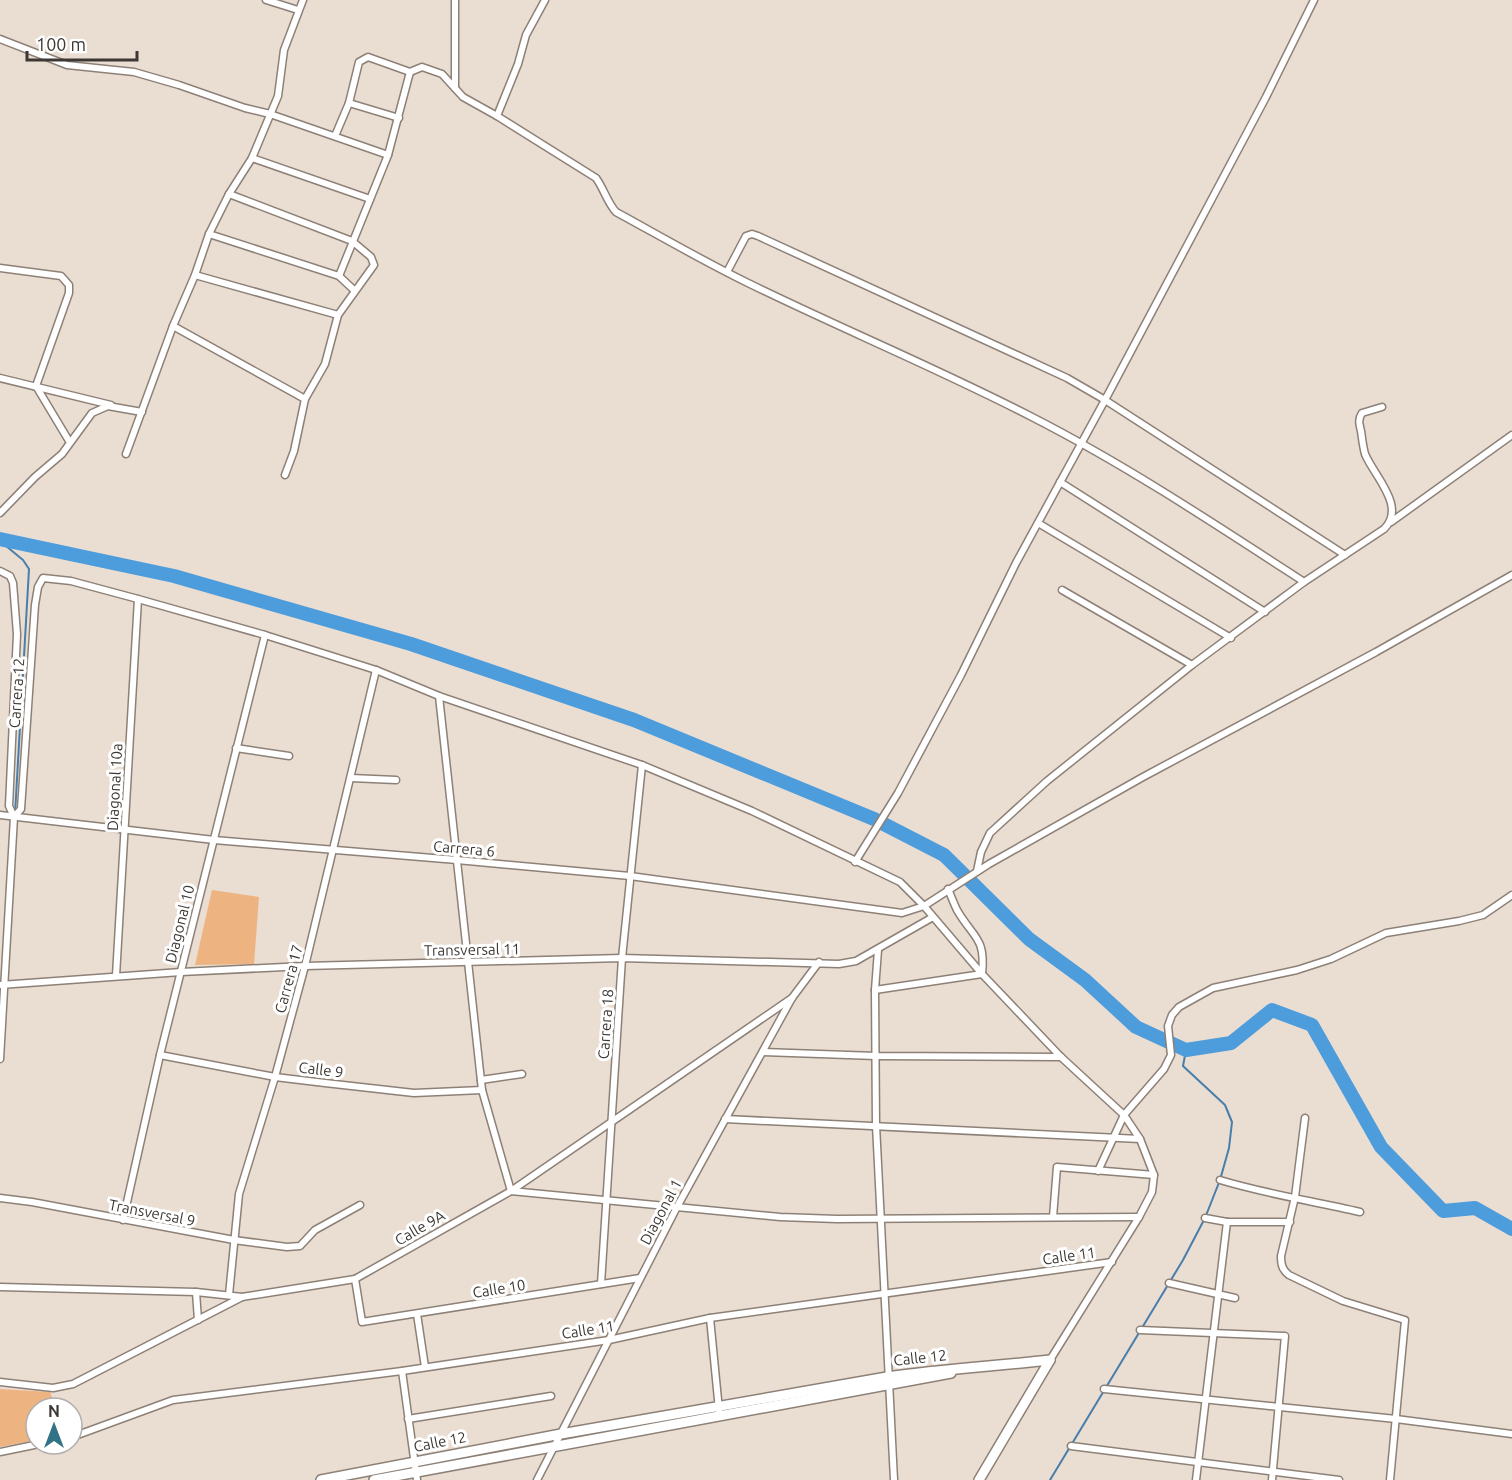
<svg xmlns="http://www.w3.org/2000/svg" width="1512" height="1480" viewBox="0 0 1512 1480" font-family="Ubuntu,sans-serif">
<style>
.green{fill:#edb381}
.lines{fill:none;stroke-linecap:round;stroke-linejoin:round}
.stream{stroke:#487eaa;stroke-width:2}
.river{stroke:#4d9cdc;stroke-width:14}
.street-casing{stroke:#8d8177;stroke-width:9}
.secondary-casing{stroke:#8d8177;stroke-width:12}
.street{stroke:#fff;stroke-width:6}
.secondary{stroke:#fff;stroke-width:9}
.labels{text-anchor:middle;stroke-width:6;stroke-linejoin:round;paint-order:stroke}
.street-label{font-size:15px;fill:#3d3834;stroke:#fff}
</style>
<rect width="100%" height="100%" fill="#eaddd2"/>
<g class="green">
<polygon points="212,890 259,897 254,964 195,965"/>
<polygon points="0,1389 50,1392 56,1408 36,1408 36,1440 0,1447"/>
</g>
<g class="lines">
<g class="stream">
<polyline points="0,541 23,560 29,569 15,814"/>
<polyline points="1050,1480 1183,1260 1205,1218 1220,1180 1229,1148 1232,1122 1225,1105 1183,1066 1186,1050"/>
</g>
<polyline class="river" points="0,539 174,576 411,644 634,720 874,819 944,855 1029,939 1085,980 1136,1027 1186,1050 1231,1043 1272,1010 1312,1025 1381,1147 1443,1211 1475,1208 1512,1229"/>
<g class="street-casing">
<g id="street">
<polyline points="266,0 298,10"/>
<polyline points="455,0 455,88"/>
<polyline points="0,39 67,65 134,72 179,85 245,108 270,114 388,155"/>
<polyline points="349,103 399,118"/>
<polyline points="497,116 518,64 526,35 545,0"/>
<path d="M335,136L349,103L359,62L368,57L410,72L422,67L442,74L463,97L497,116L596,178C604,189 607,202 616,212C660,236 703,261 748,283C842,329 939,369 1032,417C1126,465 1215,524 1304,582"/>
<polyline points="252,158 370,199"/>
<polyline points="229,194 352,241 371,257 374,265 338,315 325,364 305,399 294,451 285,475"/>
<polyline points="209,234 339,276 355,291"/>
<polyline points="0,268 61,276 69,285 69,293 36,386 69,441"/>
<polyline points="727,272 746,236 752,234 758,236 1067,378 1105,400 1345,555"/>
<polyline points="195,275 338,315"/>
<polyline points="339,276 388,155 410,72"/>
<polyline points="173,326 305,399"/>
<polyline points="0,378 111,405"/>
<polyline points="126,454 173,326 195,275 209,234 229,194 252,158 278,96 284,50 303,0"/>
<polyline points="1060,482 1265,612"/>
<polyline points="0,513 35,477 62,454 92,413 108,406 142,412"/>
<polyline points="1391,522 1512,435"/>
<polyline points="1038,523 1231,638"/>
<polyline points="0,571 10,576 13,583 17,634 9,806 14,817"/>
<polyline points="1062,590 1192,665"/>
<polyline points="439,696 482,1090 511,1191 780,1217 837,1219 1139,1217"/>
<polyline points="236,748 289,756"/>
<polyline points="351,778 396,780"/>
<polyline points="0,815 214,840 457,860 630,876 902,913 924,906 989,864 1143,777 1376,652 1512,575"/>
<polyline points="14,817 21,809 35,605 38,587 43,578 71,581 138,599 265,635 376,670 439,696 642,765 752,811 900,882 924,906 982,974 1061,1057 1124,1115 1140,1139 1154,1175 1152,1192 1139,1217 1050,1360"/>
<polyline points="855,862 898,793 961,675 1016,563 1105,400 1266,97 1314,0"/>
<path d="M977,871L981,852L990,833L1047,781L1192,665L1304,582L1384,529C1407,507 1374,476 1365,454C1363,447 1362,438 1361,431C1359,423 1358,419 1362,413L1382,407"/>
<polyline points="878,950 875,990 876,1125 894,1480"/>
<polyline points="116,976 138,599"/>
<polyline points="0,985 181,972 305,966 622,958 839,964 856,961 933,917"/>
<path d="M875,990L982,974C986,937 973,938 957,910C954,904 951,896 948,889"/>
<polyline points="763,1052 876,1056 1061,1057"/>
<polyline points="160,1055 275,1077 325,1083 414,1093 482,1090"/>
<polyline points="0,1059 14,817"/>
<polyline points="481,1080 522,1074"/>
<path d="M1305,1118L1295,1197L1281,1256C1281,1264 1282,1270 1289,1275L1343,1301L1405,1320L1390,1480"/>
<polyline points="725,1119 1140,1139"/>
<polyline points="1098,1171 1124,1115 1164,1069 1171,1055 1168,1026 1172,1015 1179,1007 1213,988 1297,970 1331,959 1386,933 1459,921 1483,915 1512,895"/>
<path d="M1220,1180C1266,1194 1313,1201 1360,1212"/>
<polyline points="0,1198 32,1202 234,1240 287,1247 300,1246 315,1230 360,1205"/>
<polyline points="1053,1217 1057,1167 1154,1175"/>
<polyline points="123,1220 160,1055 265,635"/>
<polyline points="1227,1222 1290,1222"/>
<polyline points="355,1279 362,1322 640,1278"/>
<polyline points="1169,1283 1235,1298"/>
<polyline points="601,1284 622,958 642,765"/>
<polyline points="0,1287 196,1292 242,1297 355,1279 511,1191 792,998"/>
<polyline points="196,1292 198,1320"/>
<polyline points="229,1295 239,1194 275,1077 305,966 376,670"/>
<polyline points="417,1314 425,1367"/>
<polyline points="710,1318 719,1410"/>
<polyline points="1140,1330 1285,1336 1272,1480"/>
<polyline points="402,1371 417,1480"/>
<polyline points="0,1382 53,1388 73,1384 242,1297"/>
<polyline points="1104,1389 1396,1419 1512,1434"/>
<polyline points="408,1419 551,1396"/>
<polyline points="72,1437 173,1400 402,1371 609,1340 710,1318 1112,1262"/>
<polyline points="1071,1446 1339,1480"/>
<polyline points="0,1452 39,1444"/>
<polyline points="537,1480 677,1207 792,998 819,962"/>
<polyline points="1196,1480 1227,1222 1205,1218"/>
</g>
</g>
<g class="secondary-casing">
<g id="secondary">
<path d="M321,1480L561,1434L887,1377C941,1369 996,1366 1050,1360"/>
<polyline points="374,1480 951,1373"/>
<polyline points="979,1480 1050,1360"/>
</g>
</g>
<use href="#street" class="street"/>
<use href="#secondary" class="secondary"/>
</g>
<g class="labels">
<g class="street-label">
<text transform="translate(17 693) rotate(-86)" y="5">Carrera 12</text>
<text transform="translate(115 787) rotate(-87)" y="5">Diagonal 10a</text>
<text transform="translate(464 849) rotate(5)" y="5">Carrera 6</text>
<text transform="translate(180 924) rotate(-76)" y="5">Diagonal 10</text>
<text transform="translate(472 950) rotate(-1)" y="5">Transversal 11</text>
<text transform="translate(289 979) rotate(-75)" y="5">Carrera 17</text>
<text transform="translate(606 1024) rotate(-86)" y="5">Carrera 18</text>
<text transform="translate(321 1070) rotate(7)" y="5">Calle 9</text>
<text transform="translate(661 1212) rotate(-62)" y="5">Diagonal 1</text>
<text transform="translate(152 1213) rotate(11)" y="5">Transversal 9</text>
<text transform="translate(420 1228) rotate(-30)" y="5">Calle 9A</text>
<text transform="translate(1069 1256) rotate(-8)" y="5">Calle 11</text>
<text transform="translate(499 1289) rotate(-9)" y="5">Calle 10</text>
<text transform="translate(588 1330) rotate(-9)" y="5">Calle 11</text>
<text transform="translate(920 1358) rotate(-6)" y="5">Calle 12</text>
<text transform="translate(440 1442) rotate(-11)" y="5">Calle 12</text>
</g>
</g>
<g transform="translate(54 1426)"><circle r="28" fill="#ffffff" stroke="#b1afae" stroke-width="1.5"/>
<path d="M0-4.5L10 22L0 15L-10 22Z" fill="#327286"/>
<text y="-9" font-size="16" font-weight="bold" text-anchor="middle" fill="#3d3834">N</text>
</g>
<path d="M27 51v9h110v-9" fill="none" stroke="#3d3834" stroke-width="3"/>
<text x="36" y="51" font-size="18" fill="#3d3834" stroke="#ffffff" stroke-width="4.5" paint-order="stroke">100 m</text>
</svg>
